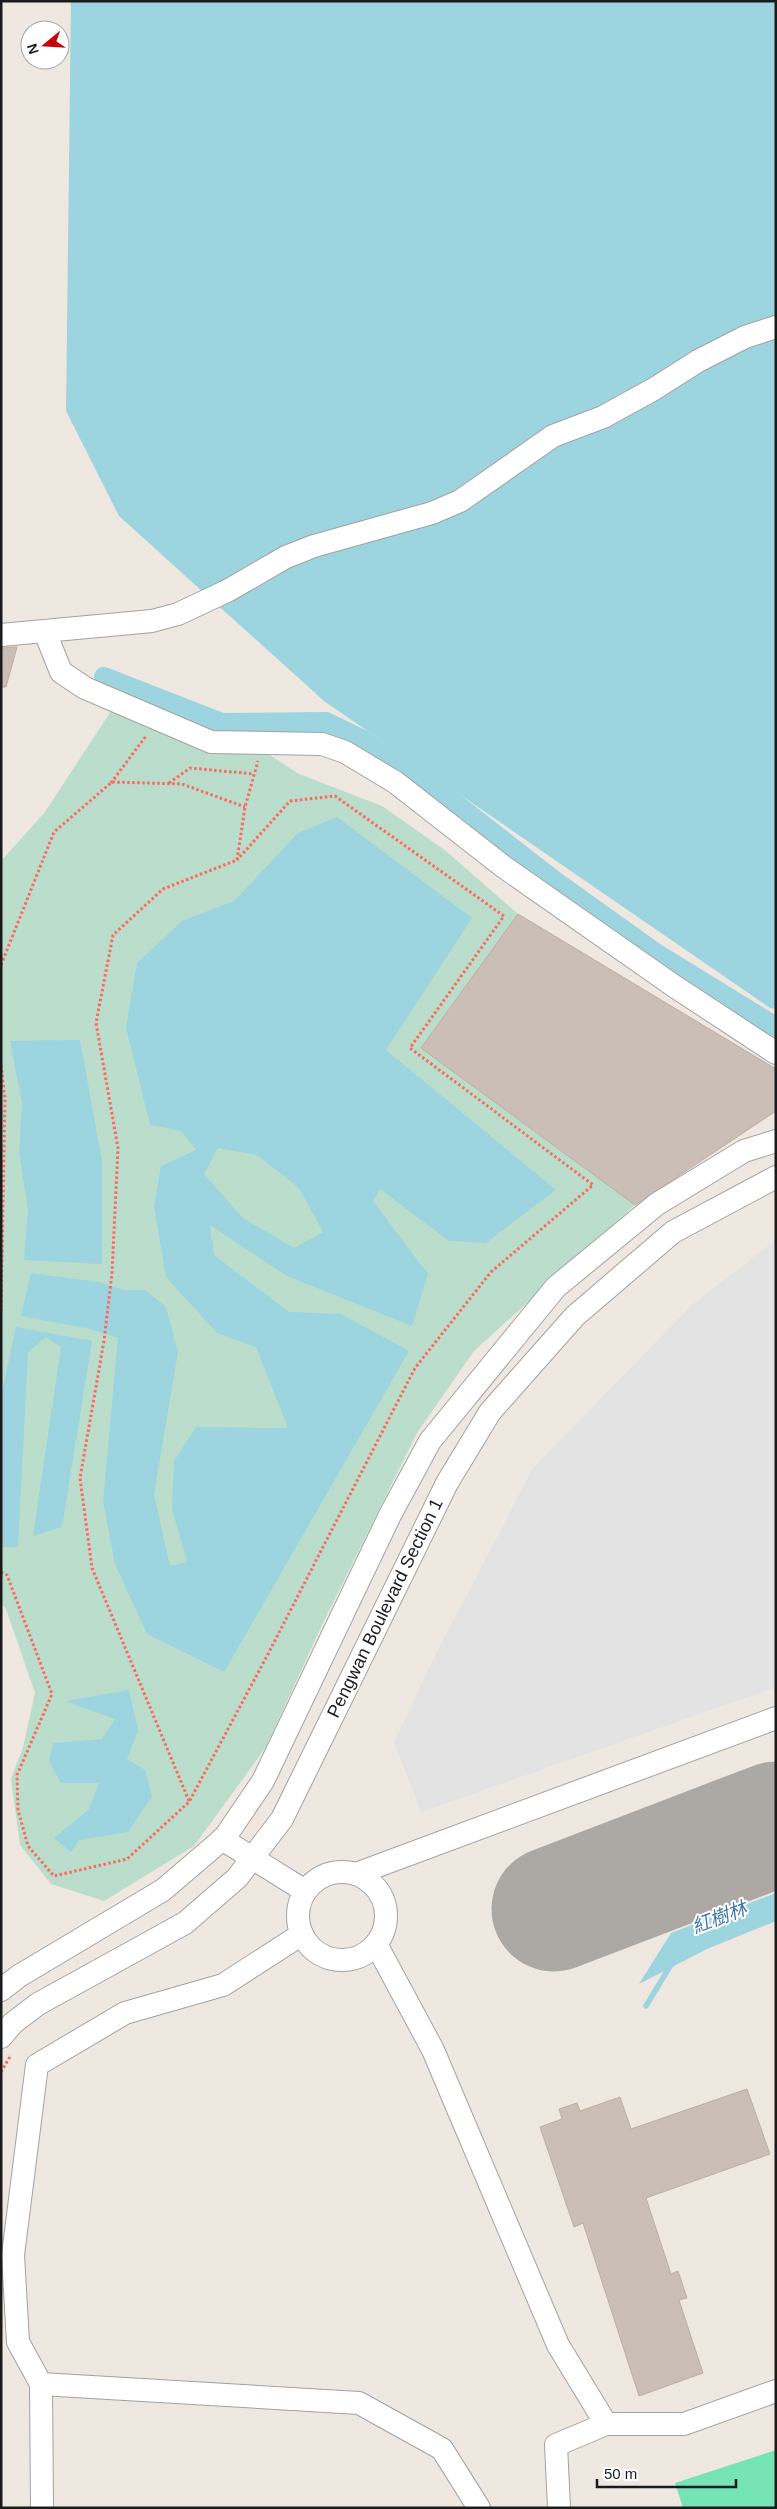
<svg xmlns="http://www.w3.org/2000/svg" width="777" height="2509" viewBox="0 0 777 2509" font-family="Arial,'Noto Sans TC',sans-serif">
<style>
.wetland{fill:#bbdecc}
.pitch{fill:#76e4b4}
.parking{fill:#e3e3e3}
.water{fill:#9cd4e0;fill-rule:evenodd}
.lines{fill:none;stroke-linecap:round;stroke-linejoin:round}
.stream{stroke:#9cd4e0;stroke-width:5.5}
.canal{stroke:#9cd4e0;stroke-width:20}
.runway{stroke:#aca8a4;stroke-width:125}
.building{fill:#cabeb6;stroke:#c1ada1}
.minor-casing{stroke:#a2a2a2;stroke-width:24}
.path{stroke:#ff6760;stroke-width:3;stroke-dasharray:2.5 2.5;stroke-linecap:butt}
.minor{stroke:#fff;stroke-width:22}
.labels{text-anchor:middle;stroke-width:4;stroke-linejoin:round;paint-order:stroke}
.street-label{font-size:18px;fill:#1b1b1b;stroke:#fff}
.water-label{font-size:19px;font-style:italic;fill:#3f7aa9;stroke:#fff}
</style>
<rect width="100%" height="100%" fill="#eee8e0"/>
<polygon class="wetland" points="117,702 219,722 299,774 382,806 446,851 518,914 422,1048 635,1205 474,1351 417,1433 321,1627 266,1747 194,1846 104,1901 51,1884 20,1845 11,1779 23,1747 35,1693 6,1609 1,1603 1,861 45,812"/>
<polygon class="pitch" points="776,2450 776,2508 683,2508 675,2483"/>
<polygon class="parking" points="776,1240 776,1687 421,1812 394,1742 436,1654 533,1468 692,1305"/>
<g class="water">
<polygon points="71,1 776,1 776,1009 770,1008 324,701 119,516 66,411"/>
<path d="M337,817L472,918L386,1050L556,1190L486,1243L449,1241L380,1189L373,1201L428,1274L412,1326L287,1276L210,1225L214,1255L289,1312L341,1314L409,1351L224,1672L147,1634L115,1564L103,1501L118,1338L90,1329L21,1316L31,1273L99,1282L125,1290H145L166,1307L178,1352L154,1494L170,1566L187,1562L172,1509L174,1461L196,1427L288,1428L256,1347L217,1333L166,1277L154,1206L161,1166L196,1150L181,1131L150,1125L126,1028L137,963L182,921L234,901L298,833ZM218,1148L257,1155L299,1188L323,1232L294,1248L243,1218L204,1174Z"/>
<polygon points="80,1040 102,1161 102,1264 24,1260 28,1208 19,1152 22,1103 10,1041"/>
<polygon points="16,1327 92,1341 62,1527 33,1536 61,1347 46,1337 28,1352 18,1547 1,1547 1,1396"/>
<polygon points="129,1690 138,1731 127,1759 145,1770 152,1797 128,1832 79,1840 71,1852 54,1838 89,1809 99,1783 61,1783 49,1761 53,1743 102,1739 115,1719 65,1701"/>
<polygon points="776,1893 776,1921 707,1949 639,1984 671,1933"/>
</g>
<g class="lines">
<polyline class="stream" points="646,2006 672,1963"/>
<polyline class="canal" points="104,677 222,723 326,722 363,740 443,794 556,882 654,952 776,1027"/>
<polyline class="runway" points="554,1909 776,1824"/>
</g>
<g class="building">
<polygon points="17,647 6,687 1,687 1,648"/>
<polygon points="518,914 776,1069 776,1111 635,1205 421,1048"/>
<polygon points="747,2089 770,2154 646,2198 671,2274 678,2271 687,2298 679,2300 703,2373 639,2396 583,2223 574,2227 540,2127 562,2119 559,2109 577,2103 580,2111 620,2097 631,2129"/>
</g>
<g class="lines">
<g class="minor-casing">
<g id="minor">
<polyline points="45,632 61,672 85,688 211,742 322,744 345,752 395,782 504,867 674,986 776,1053"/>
<polyline points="1,635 152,621 178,614 227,591 286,557 314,546 432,513 460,501 553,436 603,417 654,389 698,361 745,337 776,327"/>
<polyline points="222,1839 305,1891"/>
<circle cx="342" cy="1916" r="44"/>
<polyline points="356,1874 776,1718"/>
<polyline points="376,1944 433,2050 558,2345 606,2424 684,2424 776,2391"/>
<polyline points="1,1990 19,1976 163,1890 225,1837 263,1781 390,1515 430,1441 556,1287 657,1204 744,1151 776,1141"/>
<polyline points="1,2037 13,2023 38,2004 185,1923 237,1878 282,1819 447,1483 490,1412 575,1316 673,1232 776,1177"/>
<polyline points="41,2384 359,2403 442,2449 479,2508"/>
<polyline points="42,2508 41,2384 18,2342 13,2255 37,2065 125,2013 223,1985 302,1934"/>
<polyline points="559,2508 556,2445 606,2424"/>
</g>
</g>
<g class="path">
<polyline points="111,783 146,736"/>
<polyline points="169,783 190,768 254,774"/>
<polyline points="1,965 54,832 112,782 182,784 245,807"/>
<polyline points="1,1065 5,1099 1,1311"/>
<polyline points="1,1572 7,1575 52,1694 17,1775 18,1810 28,1846 54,1876 127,1859 189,1802 267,1656 415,1368 491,1272 593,1185 410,1048 504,916 335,796 290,801 237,860"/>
<polyline points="189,1801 92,1568 80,1478 104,1341 112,1273 118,1148 96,1023 113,935 163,889 237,860 245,807 258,761"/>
<polyline points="1,2072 11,2055"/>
</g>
<use href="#minor" class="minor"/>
</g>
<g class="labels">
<g class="street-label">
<text transform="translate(385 1608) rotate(-64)" y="6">Pengwan Boulevard Section 1</text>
</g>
<g class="water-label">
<text transform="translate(719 1917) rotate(-21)" y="7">紅樹林</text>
</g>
</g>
<rect width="777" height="2509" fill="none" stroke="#1b1b1b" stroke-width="5"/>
<g transform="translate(45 45) rotate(252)"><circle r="24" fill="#ffffff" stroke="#a4a4a4"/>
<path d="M0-4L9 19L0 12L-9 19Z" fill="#c7000b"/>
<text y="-8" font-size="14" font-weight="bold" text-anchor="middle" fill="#1b1b1b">N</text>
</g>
<path d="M597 2479v8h139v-8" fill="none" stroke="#1b1b1b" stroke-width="2.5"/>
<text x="604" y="2479" font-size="15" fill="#1b1b1b" stroke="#ffffff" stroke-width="4" paint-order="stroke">50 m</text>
</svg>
